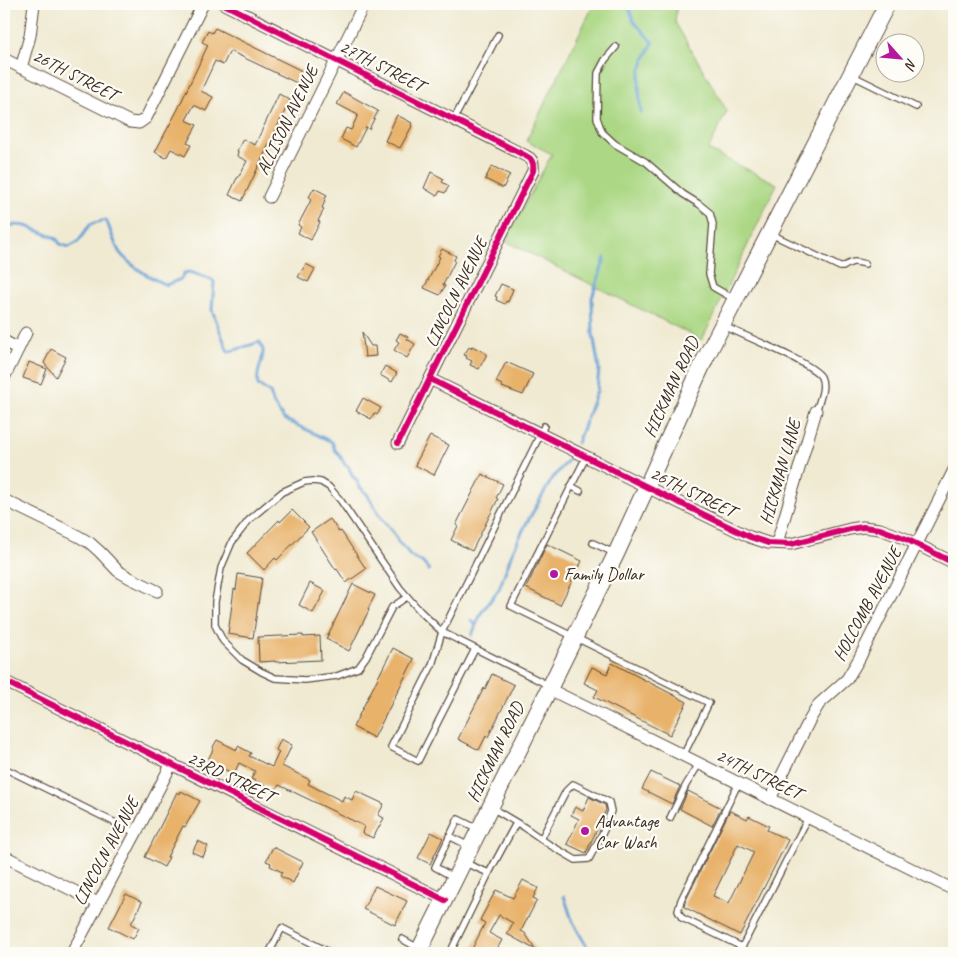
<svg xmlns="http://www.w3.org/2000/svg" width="958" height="957" viewBox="0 0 958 957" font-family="Caveat,sans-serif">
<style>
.green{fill:#acd885;stroke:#748152}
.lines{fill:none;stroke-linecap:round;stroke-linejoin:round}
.stream{stroke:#68a0d6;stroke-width:3}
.building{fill:#e8b26b;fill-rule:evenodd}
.service-casing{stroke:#564739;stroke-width:8}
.minor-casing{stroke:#564739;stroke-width:13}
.secondary-casing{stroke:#564739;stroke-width:18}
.service{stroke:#fff;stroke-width:5.5}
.minor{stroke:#fff;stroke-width:11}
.secondary{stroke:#fff;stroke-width:16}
.cycleway-casing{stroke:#fdfcf7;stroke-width:9}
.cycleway{stroke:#d6006c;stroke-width:6}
.poi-dot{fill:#b5179e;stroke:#fdfcf7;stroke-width:2}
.labels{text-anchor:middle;stroke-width:4.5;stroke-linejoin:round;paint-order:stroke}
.street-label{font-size:18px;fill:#3b2a1e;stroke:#fdfcf7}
.poi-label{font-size:18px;fill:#3b2a1e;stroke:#fdfcf7;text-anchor:start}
</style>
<rect width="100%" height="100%" fill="#fdfcf7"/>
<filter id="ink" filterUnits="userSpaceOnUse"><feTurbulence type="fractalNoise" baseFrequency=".02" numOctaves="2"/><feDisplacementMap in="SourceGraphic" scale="10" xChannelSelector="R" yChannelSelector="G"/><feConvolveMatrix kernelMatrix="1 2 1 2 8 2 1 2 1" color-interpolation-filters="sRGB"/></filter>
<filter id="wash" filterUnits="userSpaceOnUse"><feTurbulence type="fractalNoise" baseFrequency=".0096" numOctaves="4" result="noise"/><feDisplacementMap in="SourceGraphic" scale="20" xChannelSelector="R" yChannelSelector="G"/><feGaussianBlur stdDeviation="1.12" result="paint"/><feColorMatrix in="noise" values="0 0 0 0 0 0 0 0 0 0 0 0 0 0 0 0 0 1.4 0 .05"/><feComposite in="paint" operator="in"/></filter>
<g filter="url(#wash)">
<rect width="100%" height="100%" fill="#f0ead2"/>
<polygon class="green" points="594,4 677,4 675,22 727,111 708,150 777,184 702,340 505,241 552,154 526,141"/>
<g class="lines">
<g class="stream">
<path d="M622,4L629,7L633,20L653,43C636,72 638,81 641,113"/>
<path d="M4,227L16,225L26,226L56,238L60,244L69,247L78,242L90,224L106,220C110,228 115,246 120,253C131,266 151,278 166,285L181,279L184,273L190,272L212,280L214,282L212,310L228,352L260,342C261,345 262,347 263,350C264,361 255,372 258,385L270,393L274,405L284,419L332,442L335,450L339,454L345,465L348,466L353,477L356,479L359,486L367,494L381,518L395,535L398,542L407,551L410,556L422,562L429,570"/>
<polyline points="577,443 597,391 599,369 593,334 592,298 598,279 605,258"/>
<polyline points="471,620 476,625"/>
<polyline points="472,635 481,613 499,589 512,553 526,524 552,479 569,459"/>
<polyline points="564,896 572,920 590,953"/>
</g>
</g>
<g id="blocks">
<g class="building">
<polygon points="215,28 306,73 301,85 230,51 223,65 215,61 201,91 213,97 206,111 194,105 186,120 197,125 187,143 191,145 185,156 171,149 166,158 155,152 177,111 208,45 202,42 208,31 212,33"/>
<polygon points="344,92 378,111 369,129 366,127 356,147 341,139 346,128 351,130 358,115 337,104"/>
<polygon points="279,94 290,100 242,201 229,195 237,178 238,178 247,161 237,156 238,152 237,151 243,139 255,145"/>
<polygon points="397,115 412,123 411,125 412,126 400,148 385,141"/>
<polygon points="492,166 510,175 503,188 485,179"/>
<polygon points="431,172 444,179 442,182 449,186 445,193 440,191 437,196 424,188"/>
<polygon points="314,188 327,195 324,201 325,201 322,208 324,209 318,221 320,222 311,240 298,233 301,227 298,225 310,202 311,198 309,197"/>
<polygon points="442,249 456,256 454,260 455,261 443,285 445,286 440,295 424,288 440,257 438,256"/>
<polygon points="306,264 315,269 308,282 298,277"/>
<polygon points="501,284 513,289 508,302 506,301 505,304 496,300 497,297 495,296"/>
<polygon points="362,332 371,346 375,346 376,356 365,357"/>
<polygon points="400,333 408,337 407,339 415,344 407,358 394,350 399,342 396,340"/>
<polygon points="472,346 487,354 479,369 470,365 472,361 466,358 467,356 464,355 469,347 471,348"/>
<polygon points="51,349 66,357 56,377 44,363"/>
<polygon points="29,362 47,369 41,384 23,378"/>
<polygon points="506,362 533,374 523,395 502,387 502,385 496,382"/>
<polygon points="385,366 397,373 392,382 380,375"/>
<polygon points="363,398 381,408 377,415 374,413 371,419 356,411"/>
<polygon points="430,436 449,445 434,475 415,465"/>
<polygon points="482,474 503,484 496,498 498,499 472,551 451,540 458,526 456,525"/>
<polygon points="292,510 309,527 277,560 275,558 264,570 247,553 279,520 280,522"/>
<polygon points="330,519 339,532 341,531 366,569 346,583 337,569 336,570 311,532"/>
<polygon points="547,544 582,561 560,605 526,588"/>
<polygon points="238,574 262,578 253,638 228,634 234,589 236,590"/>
<polygon points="310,583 325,591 313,613 299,605"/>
<polygon points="353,584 375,595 368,609 369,610 349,651 326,639"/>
<polygon points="303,635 303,637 320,636 321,660 275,662 275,661 259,662 258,637"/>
<polygon points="393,648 414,659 374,738 353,727"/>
<polygon points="612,663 687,702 670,735 594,697 598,690 584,683 592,667 607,674"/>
<polygon points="492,674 514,685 488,737 486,736 479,750 458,739 484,688 485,689"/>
<polygon points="281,739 292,745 282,766 310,780 308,784 342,801 344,796 352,800 356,791 384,804 378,815 384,818 373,838 362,833 364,826 279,785 275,790 251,779 255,771 239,763 234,774 207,761 214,748 213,747 217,740 237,750 238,746 251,753 249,756 272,767 279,752 276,750"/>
<polygon points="651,772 680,786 672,804 642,789"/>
<polygon points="181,791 200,801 185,827 183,826 167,857 169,857 164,867 145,857 177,792 180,794"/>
<polygon points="688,791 721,808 712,826 680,809"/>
<polygon points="589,797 605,805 606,810 586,853 567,844 579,819 571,815 575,807 583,811"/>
<path d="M731,811L747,819L749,816L769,826L767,830L788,840L740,935L684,907L685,902L729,812ZM738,844L754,852L729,903L713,896Z"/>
<polygon points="431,832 443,838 430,864 418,858"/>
<polygon points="198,841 208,846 203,857 192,852"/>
<polygon points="273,847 303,862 293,883 280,876 282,872 270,866 271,863 266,861"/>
<polygon points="523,880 538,888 533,898 537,900 521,931 525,933 536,950 507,934 513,923 499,915 489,933 502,940 495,953 470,953 485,923 480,920 496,890 513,898"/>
<polygon points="375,886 407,901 395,925 363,909"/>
<polygon points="126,894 142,902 131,924 139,928 133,939 109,927"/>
</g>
</g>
</g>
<g filter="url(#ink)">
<use href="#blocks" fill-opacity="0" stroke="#564739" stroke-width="1"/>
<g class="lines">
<g class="service-casing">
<g id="service">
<polyline points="616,47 605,60 598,73 597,118 602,132 615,144 646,162 683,194 699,204 710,213 713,224 709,274 713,287 734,299"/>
<polyline points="853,76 916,107"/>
<polyline points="454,119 498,35"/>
<path d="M771,234L840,267H843C852,261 854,261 865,264"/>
<path d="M724,326C742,335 813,363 821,377C826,387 819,402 816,411"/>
<polyline points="586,457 511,606 709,703 683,756"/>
<polyline points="571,486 580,491"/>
<polyline points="593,543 614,553"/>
<polyline points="407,597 392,607 366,657 358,668 337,676 305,680 275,678 262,672 242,660 223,641 215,625 215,602 221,568 232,542 249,520 282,492 304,482 313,481 321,482 329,487 341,501 400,588 420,611 442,632 548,685"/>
<polyline points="475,649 418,761 391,747 432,665 442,632 540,435 544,426"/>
<polyline points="4,768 136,833"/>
<polyline points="738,784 681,900 678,911 682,918 742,947 808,818"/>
<polyline points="492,808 524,827 550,845 576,860 589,859 605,828 611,811 609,802 573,784 566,791 541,839"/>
<polyline points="670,818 686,785 699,764"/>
<polyline points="449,836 469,846"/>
<polyline points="489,873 516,823"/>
<polyline points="453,877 435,867 458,819 478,829"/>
<polyline points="402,939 418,948"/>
<polyline points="269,953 282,928 331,953"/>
<polyline points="450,953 489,873 465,863"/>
</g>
</g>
<g class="minor-casing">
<g id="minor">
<path d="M224,4L526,156C533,159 534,164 533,171L398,443"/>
<polyline points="4,59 130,122 139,123 146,118 203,4"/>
<polyline points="21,68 30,36 34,4"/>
<polyline points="269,197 364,4"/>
<polyline points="4,341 18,349"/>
<polyline points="4,378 26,333"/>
<polyline points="430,379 647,487 750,537 768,543 791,544 850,529 863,527 880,529 904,538 954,563"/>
<polyline points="4,500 78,536 90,543 100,552 118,571 130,578 157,591"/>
<polyline points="777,543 816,411"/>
<polyline points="4,681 445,900"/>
<polyline points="549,689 954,890"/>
<polyline points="770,799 809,721 819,704 847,679 859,659 954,470"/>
<polyline points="4,856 98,903"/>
<polyline points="72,953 136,833 171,765"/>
</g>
</g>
<g class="secondary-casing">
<polyline id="secondary" points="418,953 616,554 705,359 887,4"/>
</g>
<use href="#service" class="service"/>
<use href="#minor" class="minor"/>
<use href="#secondary" class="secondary"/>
<g class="cycleway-casing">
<g id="cycleway">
<path d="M224,4L526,156C533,159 534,164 533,171L398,443"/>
<polyline points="430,379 647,487 750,537 768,543 791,544 850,529 863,527 880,529 904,538 954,563"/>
<polyline points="4,681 445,900"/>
</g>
</g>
<use href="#cycleway" class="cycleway"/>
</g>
</g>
<g class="poi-dot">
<circle cx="554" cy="574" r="5"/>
<circle cx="585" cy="831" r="5"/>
</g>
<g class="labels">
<g class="street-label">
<text transform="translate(382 66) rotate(27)" y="6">27TH STREET</text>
<text transform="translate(75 75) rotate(27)" y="6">26TH STREET</text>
<text transform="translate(287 120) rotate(-64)" y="6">ALLISON AVENUE</text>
<text transform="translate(456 292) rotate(-64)" y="6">LINCOLN AVENUE</text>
<text transform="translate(671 387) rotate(-65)" y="6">HICKMAN ROAD</text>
<text transform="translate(780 472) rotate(-74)" y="6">HICKMAN LANE</text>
<text transform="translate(693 492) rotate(26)" y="6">26TH STREET</text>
<text transform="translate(867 604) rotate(-62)" y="6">HOLCOMB AVENUE</text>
<text transform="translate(495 752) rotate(-64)" y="6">HICKMAN ROAD</text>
<text transform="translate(759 774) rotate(26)" y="6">24TH STREET</text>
<text transform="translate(231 777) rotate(26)" y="6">23RD STREET</text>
<text transform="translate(106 851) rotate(-62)" y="6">LINCOLN AVENUE</text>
</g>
<g class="poi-label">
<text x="564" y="580">Family Dollar</text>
<text x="595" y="827">Advantage<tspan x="595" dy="21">Car Wash</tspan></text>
</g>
</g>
<rect width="958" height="957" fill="none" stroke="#fdfcf7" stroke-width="20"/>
<g transform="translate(900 58) rotate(117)"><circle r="24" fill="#fdfcf7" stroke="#afa8a0"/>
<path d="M0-4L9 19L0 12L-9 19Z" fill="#b5179e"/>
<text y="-8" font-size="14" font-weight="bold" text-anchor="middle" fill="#3b2a1e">N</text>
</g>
</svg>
